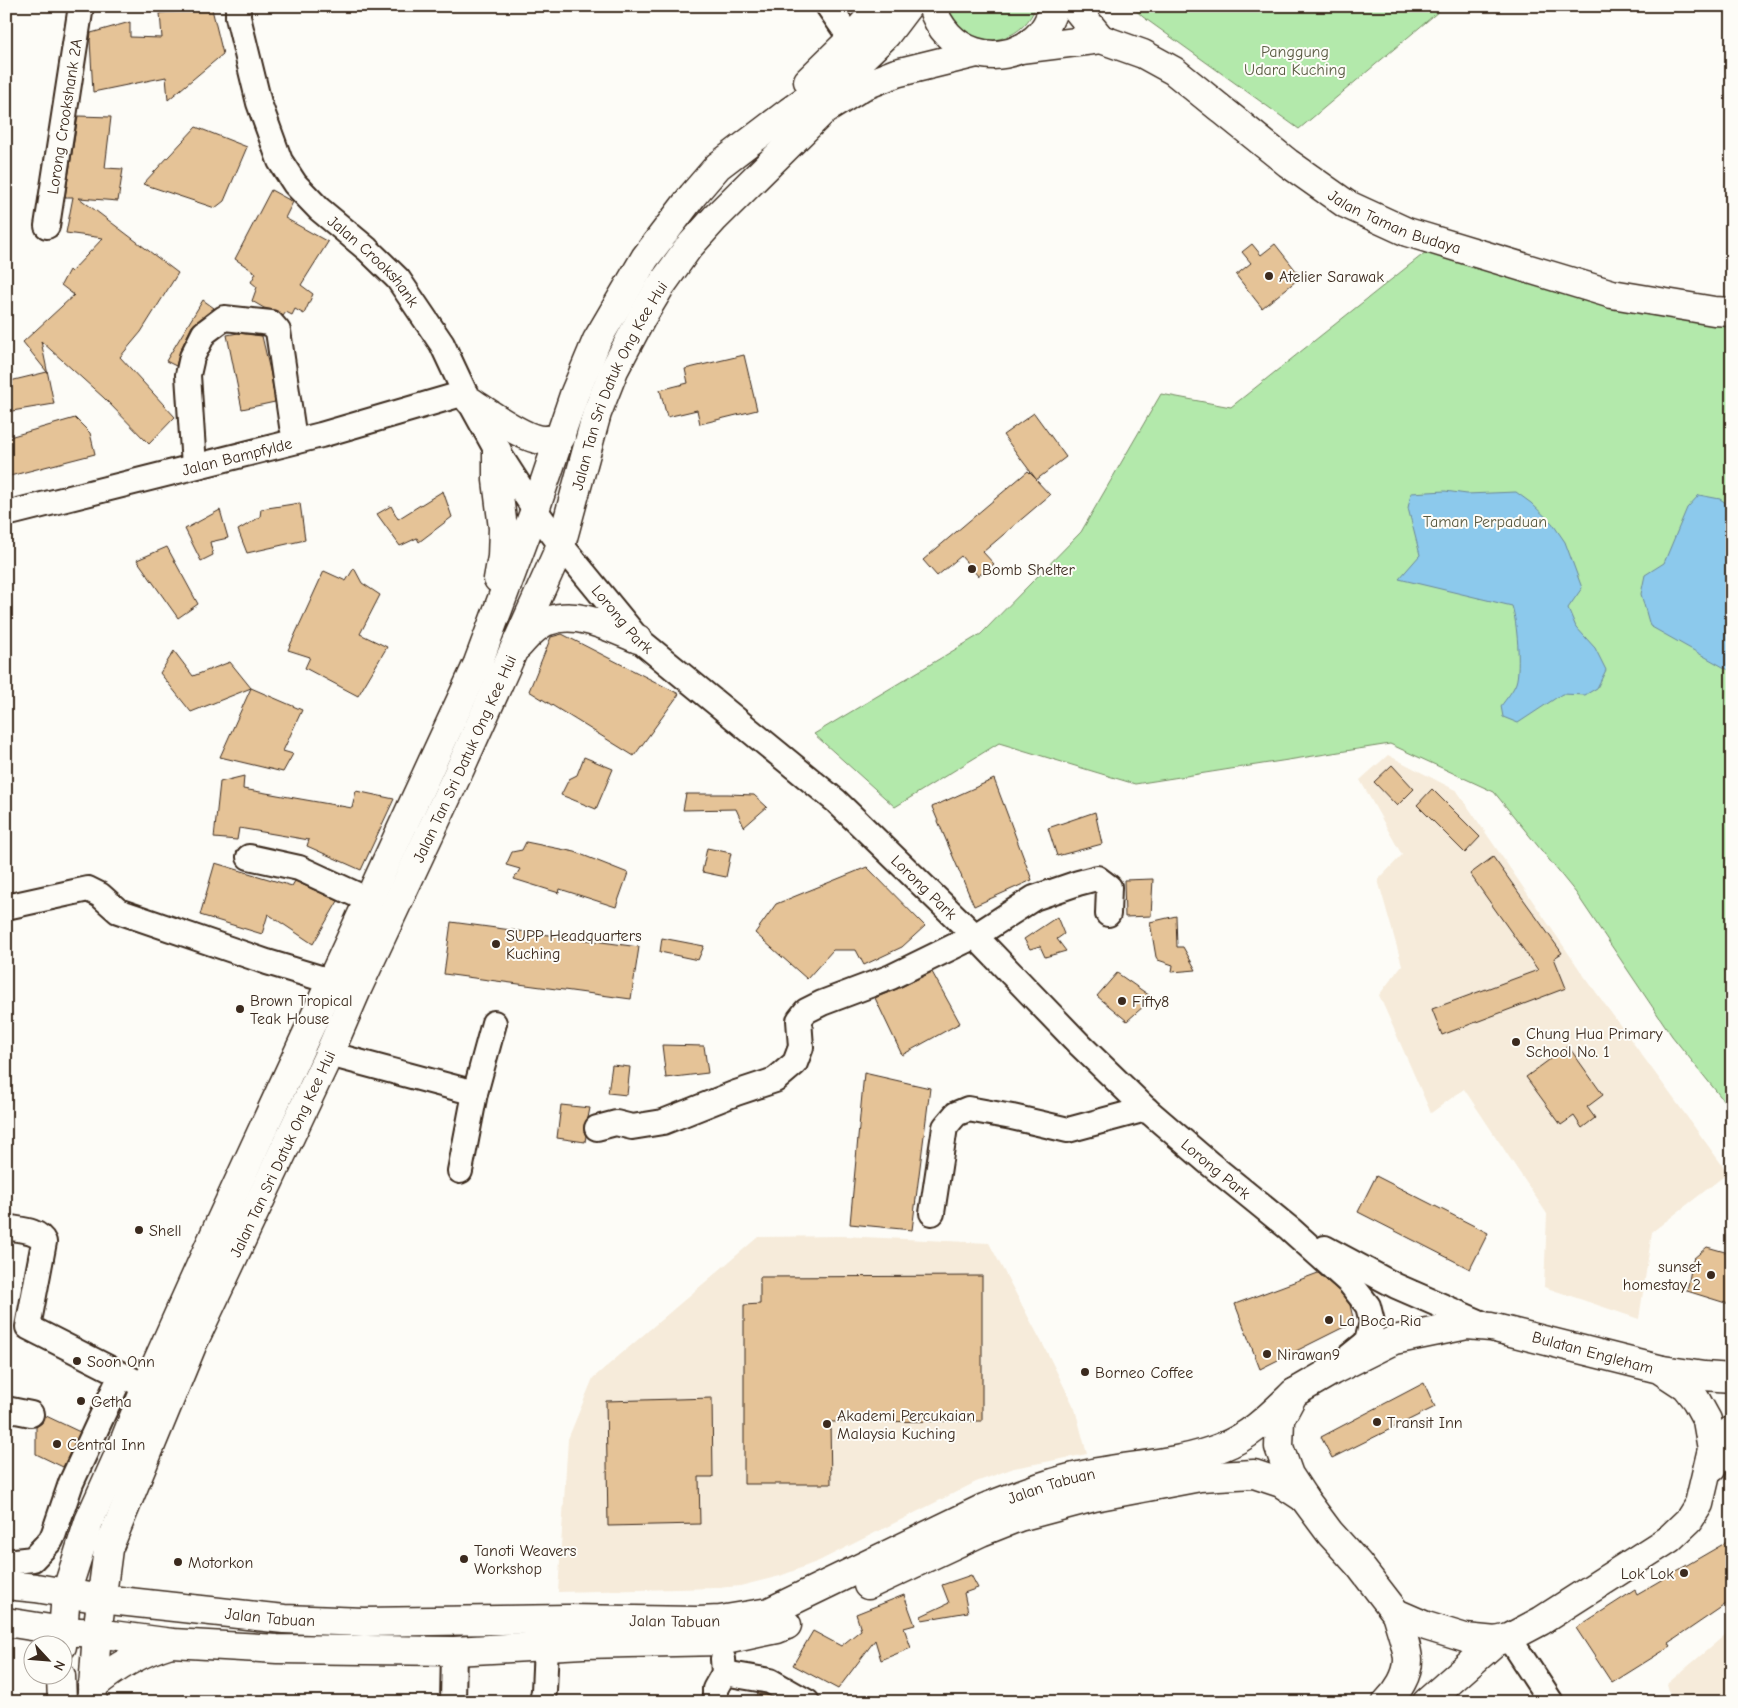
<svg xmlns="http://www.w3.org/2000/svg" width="1738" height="1708" viewBox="0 0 1738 1708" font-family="'Comic Neue',sans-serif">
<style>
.built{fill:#f6ebda}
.green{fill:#b3e9ab;stroke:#778a64}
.water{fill:#8cc9ec;stroke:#6c899a}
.building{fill:#e5c397;stroke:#3b2a1e}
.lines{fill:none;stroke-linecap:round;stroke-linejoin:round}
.minor-casing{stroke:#3b2a1e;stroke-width:28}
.major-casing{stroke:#3b2a1e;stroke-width:31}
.minor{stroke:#fdfcf7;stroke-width:24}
.major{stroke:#fdfcf7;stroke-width:28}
.poi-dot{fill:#3b2a1e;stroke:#fdfcf7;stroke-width:2}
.labels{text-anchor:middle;stroke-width:4;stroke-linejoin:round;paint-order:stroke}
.park-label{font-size:16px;fill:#595a41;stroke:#fdfcf7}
.street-label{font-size:16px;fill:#3b2a1e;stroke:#fdfcf7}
.poi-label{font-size:16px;fill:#3b2a1e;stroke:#fdfcf7;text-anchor:start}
</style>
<rect width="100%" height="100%" fill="#fdfcf7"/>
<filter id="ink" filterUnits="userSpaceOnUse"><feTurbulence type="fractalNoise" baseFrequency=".02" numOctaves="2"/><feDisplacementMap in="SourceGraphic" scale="10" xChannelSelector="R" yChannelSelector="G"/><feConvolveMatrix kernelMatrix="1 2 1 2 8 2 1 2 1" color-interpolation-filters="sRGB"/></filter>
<g filter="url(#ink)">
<g class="built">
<polygon points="1388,755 1457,791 1582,973 1728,1173 1652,1232 1639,1319 1544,1287 1547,1214 1464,1089 1431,1113 1379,995 1402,965 1378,880 1402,855 1360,780"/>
<polygon points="842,1236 989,1243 1048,1354 1075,1409 1087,1454 1014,1468 976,1482 819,1561 780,1576 740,1586 717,1588 558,1592 568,1439 593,1378 758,1237"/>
<polygon points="1732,1629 1732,1702 1672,1702 1667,1684"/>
</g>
<g class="green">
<path d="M943,6H1036C1025,37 989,50 962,32C954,26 949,14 943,6Z"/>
<polygon points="1131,6 1445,6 1299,129 1143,17"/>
<polygon points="1436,244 1514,279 1599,297 1732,318 1732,1104 1724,1101 1672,1036 1576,893 1494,792 1390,744 1135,784 999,743 895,807 814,734 981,634 1081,532 1161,394 1231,407"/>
</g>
<g class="water">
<path d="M1445,491L1467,494L1516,492L1531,503L1552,523L1565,542L1582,588L1568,608L1576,627L1595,648L1606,670L1597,688L1585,695L1562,694L1518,723L1503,717L1501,706C1506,699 1513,691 1516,683C1521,668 1517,621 1512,606L1399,579L1420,555L1408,508L1411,493Z"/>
<polygon points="1699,495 1720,499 1732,507 1732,672 1650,626 1641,594 1645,575 1664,563 1687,508"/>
</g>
<g class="building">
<polygon points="212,9 223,54 168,100 166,77 93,92 90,40 91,33 130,22 130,37 162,38 160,13"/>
<polygon points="78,116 111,117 105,168 123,169 118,201 79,198 178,273 141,332 120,357 175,417 149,444 104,398 41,341 54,404 6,412 6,382 47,372 23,342 74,295 61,285 69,270 71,272 103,238 66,233 73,197 65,197"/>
<polygon points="196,127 247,147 224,201 215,208 143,184"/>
<polygon points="271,190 293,202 285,218 328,242 301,285 313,294 304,314 295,309 292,315 286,312 283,316 273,310 264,308 252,301 257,287 251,282 256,273 235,259"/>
<polygon points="1252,244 1261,255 1275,244 1301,277 1262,308 1236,275 1251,263 1242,252"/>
<polygon points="203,300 214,308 192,326 180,351 176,366 166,361"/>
<polygon points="238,333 262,336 271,375 275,402 242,409 227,335"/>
<polygon points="744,355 757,410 700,424 697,410 667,417 660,390 688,383 685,369"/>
<polygon points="1034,413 1066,457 1036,480 1050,495 983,552 994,564 978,576 961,556 937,576 923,560 1028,471 1036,479 1003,435"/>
<polygon points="75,418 90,433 95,454 6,477 6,438"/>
<polygon points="443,491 452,517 419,542 417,538 400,546 377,514 391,506 398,519"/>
<polygon points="300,503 305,540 247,553 238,530 260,517 261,509"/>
<polygon points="220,510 228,538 210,542 213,555 201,561 185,529"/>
<polygon points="167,547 198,604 178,618 137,560"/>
<polygon points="354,568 362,583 380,595 360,634 387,647 358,696 305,668 310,657 288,650 324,571 346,581"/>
<polygon points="562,634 679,694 634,756 529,691 551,637"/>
<polygon points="174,651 193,676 230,662 251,688 191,712 160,673"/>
<polygon points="251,688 302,710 283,751 293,754 283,772 220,757"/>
<polygon points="584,757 613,769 596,809 561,795 569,779 577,775"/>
<polygon points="1392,765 1414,789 1397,806 1374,782"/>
<polygon points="244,776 243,789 352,808 356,791 394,799 361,870 307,846 309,840 239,828 237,840 214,838 220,782"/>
<polygon points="994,779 1032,880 974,906 932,807"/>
<polygon points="1432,789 1480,837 1465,853 1417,805"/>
<polygon points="686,794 728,794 754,795 767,807 744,827 736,809 683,810"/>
<polygon points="1095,812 1102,844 1057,856 1048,828"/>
<polygon points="526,842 575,852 628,873 616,907 560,889 559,893 514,879 520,869 506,865 512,852 522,850"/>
<polygon points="707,848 731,853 726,877 702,872"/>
<polygon points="1493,857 1562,953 1554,958 1566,988 1442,1035 1432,1009 1538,970 1470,874"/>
<polygon points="215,863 292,886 295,881 338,901 313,944 268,914 262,934 200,915"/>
<polygon points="867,867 925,926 902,947 864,965 856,950 833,950 807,979 755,933 776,904"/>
<polygon points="1153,879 1151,916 1125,917 1124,880"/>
<polygon points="1176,916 1177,947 1183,947 1196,970 1172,972 1173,965 1158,960 1156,957 1150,922"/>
<polygon points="1057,917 1064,934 1057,939 1066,951 1045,957 1040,946 1030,949 1024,939"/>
<polygon points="451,922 639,947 631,999 444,974"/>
<polygon points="662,938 704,946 698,960 660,952"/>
<polygon points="932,972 960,1023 902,1055 875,998 897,989"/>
<polygon points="1117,973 1153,998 1127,1021 1097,996"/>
<polygon points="662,1045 704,1046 708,1073 666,1078"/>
<polygon points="1568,1046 1603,1095 1587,1107 1595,1118 1582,1128 1574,1116 1561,1125 1526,1077"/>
<polygon points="612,1065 630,1067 627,1095 608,1093"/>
<polygon points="864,1073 930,1088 912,1230 850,1224"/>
<polygon points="561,1105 590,1108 588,1118 584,1125 584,1131 586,1136 585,1142 557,1138"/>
<polygon points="1376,1176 1488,1233 1470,1269 1358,1212"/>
<polygon points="1707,1247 1732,1254 1732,1305 1687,1291 1693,1259"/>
<polygon points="1318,1273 1340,1292 1350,1305 1354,1322 1260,1369 1235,1304"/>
<polygon points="982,1276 982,1421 830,1422 831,1484 744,1484 744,1305 760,1304 760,1277"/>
<polygon points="1424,1383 1435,1407 1332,1458 1321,1437"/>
<polygon points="712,1398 713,1477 699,1477 700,1524 608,1526 606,1401"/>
<polygon points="44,1415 80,1432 63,1467 36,1454 36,1427 42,1423"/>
<polygon points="1732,1539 1732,1600 1669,1643 1671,1646 1612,1683 1576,1628 1635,1590 1637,1594"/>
<polygon points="971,1575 978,1588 964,1593 968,1612 922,1620 921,1616 949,1603 942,1585"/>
<polygon points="904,1595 915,1625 904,1628 911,1648 881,1660 875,1640 838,1689 793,1665 813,1631 841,1646 861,1630 856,1614"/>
<polygon points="758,1693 765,1694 779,1702 751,1702"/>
</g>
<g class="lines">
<g class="minor-casing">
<g id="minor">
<path id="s1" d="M238,6V17L259,103L280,161L295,184L319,209L367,249L398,279L442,344L465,393L497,451L535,510L561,545L638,639L836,801L975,936L1080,1045L1146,1109L1210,1164L1290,1229L1350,1283L1368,1306L1372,1322L1367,1342L1346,1359"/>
<polyline points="828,6 851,39"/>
<path id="s2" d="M47,226L81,6"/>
<polyline points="194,466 188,375 192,357 204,333 224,318 271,323 278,331 292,426 296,441"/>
<path id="s3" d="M6,514L321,435L465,393"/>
<polyline points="249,857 299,868 368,900"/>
<polyline points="6,907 88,889 100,895 118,911 267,962 330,981"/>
<polyline points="329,1054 475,1093"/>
<polyline points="597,1128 616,1123 632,1127 663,1122 736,1093 775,1080 795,1063 801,1047 799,1020 806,1011 822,1003 891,977 975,936 1034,898 1078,883 1097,878 1109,887 1108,914"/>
<polyline points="460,1171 475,1093 494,1023"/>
<polyline points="932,1213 945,1127 956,1114 968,1109 1012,1117 1068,1130 1146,1109"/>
<path d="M6,1227C18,1230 38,1229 44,1242L28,1327L146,1387"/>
<polyline points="1325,1248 1396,1286 1488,1326"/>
<polyline points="6,1409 31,1414"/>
<polyline points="6,1562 33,1559 51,1540 54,1533 71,1483 121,1375"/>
<polyline points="1509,1638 1551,1702"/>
<polyline points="724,1673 770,1681 807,1702"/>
<polyline points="453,1702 454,1651"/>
<polyline points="542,1702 544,1691 546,1646"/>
<polyline points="715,1702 715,1689 724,1673 723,1659"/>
</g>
</g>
<g class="major-casing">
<g id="major">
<path d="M932,6C945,52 998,71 1035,39C1046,30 1050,18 1055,6"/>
<polyline points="1074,6 1101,39"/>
<path id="s4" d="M1020,49L1101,39L1143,54L1174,71L1288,163L1346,204L1407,232L1612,294L1714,311L1732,312"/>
<polyline points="808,81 851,39 879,6"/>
<path d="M470,401C487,412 526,441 545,440C550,440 556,438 561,437"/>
<polyline points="497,451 497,480 503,528 502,557 498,579"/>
<path d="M518,646C526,637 536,625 548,621C578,610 611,628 638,639"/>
<polygon points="1467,1325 1491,1327 1659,1369 1685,1386 1696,1400 1707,1420 1712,1449 1699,1504 1689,1520 1669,1539 1541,1621 1509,1638 1496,1641 1465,1638 1426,1626 1396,1613 1359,1565 1330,1533 1304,1498 1289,1475 1279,1447 1280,1419 1294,1393 1332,1371 1394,1340"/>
<polyline points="1663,1370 1704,1376 1732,1378"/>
<polyline points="1712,1468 1732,1430"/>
<path id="s5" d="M6,1585L36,1588L101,1599L284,1619L364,1622L568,1619L698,1621L720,1620L769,1612L984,1508C1018,1495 1052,1481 1088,1474C1132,1465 1180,1464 1222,1447C1251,1436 1272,1414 1294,1393"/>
<polyline points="868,1585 981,1532 1019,1517 1094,1497 1200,1477 1254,1474 1281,1483 1304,1498"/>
<polyline points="6,1622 63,1631 97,1633 172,1643 277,1649 454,1651 583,1644 721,1641 777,1629 787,1625"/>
<polyline points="62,1646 66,1593 89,1521 120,1452 146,1387 220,1222 478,663 535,510 574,395 597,340 645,258 693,195 718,166 789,112 854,66 886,35 908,6"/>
<polyline points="61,1676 62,1702"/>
<path d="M92,1687C115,1667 141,1652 171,1643"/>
<path id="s6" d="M92,1702L97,1633L108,1549L193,1343L329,1054L358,987L460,769L561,545L597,413L614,370L642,317L660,287L688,248L715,218L823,111L863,86L896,73L977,53"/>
<path d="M1387,1702C1398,1691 1408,1675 1408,1660C1408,1649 1399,1624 1396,1613"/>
<polyline points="1427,1702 1496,1641"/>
</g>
</g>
<use href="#minor" class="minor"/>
<use href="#major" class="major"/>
</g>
</g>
<g class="poi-dot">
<circle cx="1269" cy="276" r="5"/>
<circle cx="972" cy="569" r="5"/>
<circle cx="496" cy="944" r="5"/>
<circle cx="1122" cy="1001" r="5"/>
<circle cx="240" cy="1009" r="5"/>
<circle cx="1516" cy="1042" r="5"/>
<circle cx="139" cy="1230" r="5"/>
<circle cx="1711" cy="1275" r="5"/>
<circle cx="1329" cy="1320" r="5"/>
<circle cx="1267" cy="1354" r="5"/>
<circle cx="77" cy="1361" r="5"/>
<circle cx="1085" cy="1372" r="5"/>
<circle cx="81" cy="1401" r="5"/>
<circle cx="1377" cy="1422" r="5"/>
<circle cx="827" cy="1424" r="5"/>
<circle cx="57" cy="1444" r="5"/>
<circle cx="464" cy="1559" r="5"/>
<circle cx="178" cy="1562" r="5"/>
<circle cx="1684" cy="1573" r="5"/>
</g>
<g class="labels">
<g class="park-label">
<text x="1295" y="57">Panggung<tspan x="1295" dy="18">Udara Kuching</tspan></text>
<text x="1485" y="527">Taman Perpaduan</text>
</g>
<g class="street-label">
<text dy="6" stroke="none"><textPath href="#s2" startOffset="111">Lorong Crookshank 2A</textPath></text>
<text dy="6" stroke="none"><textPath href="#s4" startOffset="431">Jalan Taman Budaya</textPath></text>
<text dy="6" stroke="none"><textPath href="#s1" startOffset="299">Jalan Crookshank</textPath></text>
<text dy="6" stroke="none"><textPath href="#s6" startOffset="1426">Jalan Tan Sri Datuk Ong Kee Hui</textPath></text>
<text dy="6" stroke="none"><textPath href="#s3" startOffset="238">Jalan Bampfylde</textPath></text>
<text dy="6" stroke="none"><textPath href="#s1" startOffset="738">Lorong Park</textPath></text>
<text dy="6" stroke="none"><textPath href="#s6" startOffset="1021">Jalan Tan Sri Datuk Ong Kee Hui</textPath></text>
<text dy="6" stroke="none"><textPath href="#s1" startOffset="1142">Lorong Park</textPath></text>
<text dy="6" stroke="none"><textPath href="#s6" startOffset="586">Jalan Tan Sri Datuk Ong Kee Hui</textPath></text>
<text dy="6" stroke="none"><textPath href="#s1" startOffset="1548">Lorong Park</textPath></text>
<text transform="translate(1593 1352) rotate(15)" y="6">Bulatan Engleham</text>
<text dy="6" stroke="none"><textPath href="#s5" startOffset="1076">Jalan Tabuan</textPath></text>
<text dy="6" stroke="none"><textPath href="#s5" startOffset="266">Jalan Tabuan</textPath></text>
<text dy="6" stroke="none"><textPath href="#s5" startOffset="671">Jalan Tabuan</textPath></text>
</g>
<g class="poi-label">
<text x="1279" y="282">Atelier Sarawak</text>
<text x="982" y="575">Bomb Shelter</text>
<text x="506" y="941">SUPP Headquarters<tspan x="506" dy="18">Kuching</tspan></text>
<text x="250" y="1006">Brown Tropical<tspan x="250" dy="18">Teak House</tspan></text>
<text x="1132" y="1007">Fifty8</text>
<text x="1526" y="1039">Chung Hua Primary<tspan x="1526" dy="18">School No. 1</tspan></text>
<text x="149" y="1236">Shell</text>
<text x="1701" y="1272" text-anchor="end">sunset<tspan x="1701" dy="18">homestay 2</tspan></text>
<text x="1339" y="1326">La Boca Ria</text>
<text x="1277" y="1360">Nirawan9</text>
<text x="87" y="1367">Soon Onn</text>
<text x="1095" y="1378">Borneo Coffee</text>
<text x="91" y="1407">Getha</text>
<text x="837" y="1421">Akademi Percukaian<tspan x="837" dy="18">Malaysia Kuching</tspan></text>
<text x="1387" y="1428">Transit Inn</text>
<text x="67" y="1450">Central Inn</text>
<text x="474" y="1556">Tanoti Weavers<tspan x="474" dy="18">Workshop</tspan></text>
<text x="188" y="1568">Motorkon</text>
<text x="1674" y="1579" text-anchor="end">Lok Lok</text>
</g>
</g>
<rect width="1738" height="1708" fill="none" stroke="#fdfcf7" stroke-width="25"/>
<rect x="12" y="12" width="1713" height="1683" fill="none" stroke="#3b2a1e" stroke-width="2" filter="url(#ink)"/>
<g transform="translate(48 1660) rotate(116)"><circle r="24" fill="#fdfcf7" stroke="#afa8a0"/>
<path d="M0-4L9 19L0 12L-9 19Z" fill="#3b2a1e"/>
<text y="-8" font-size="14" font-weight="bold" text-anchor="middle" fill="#3b2a1e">N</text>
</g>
</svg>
